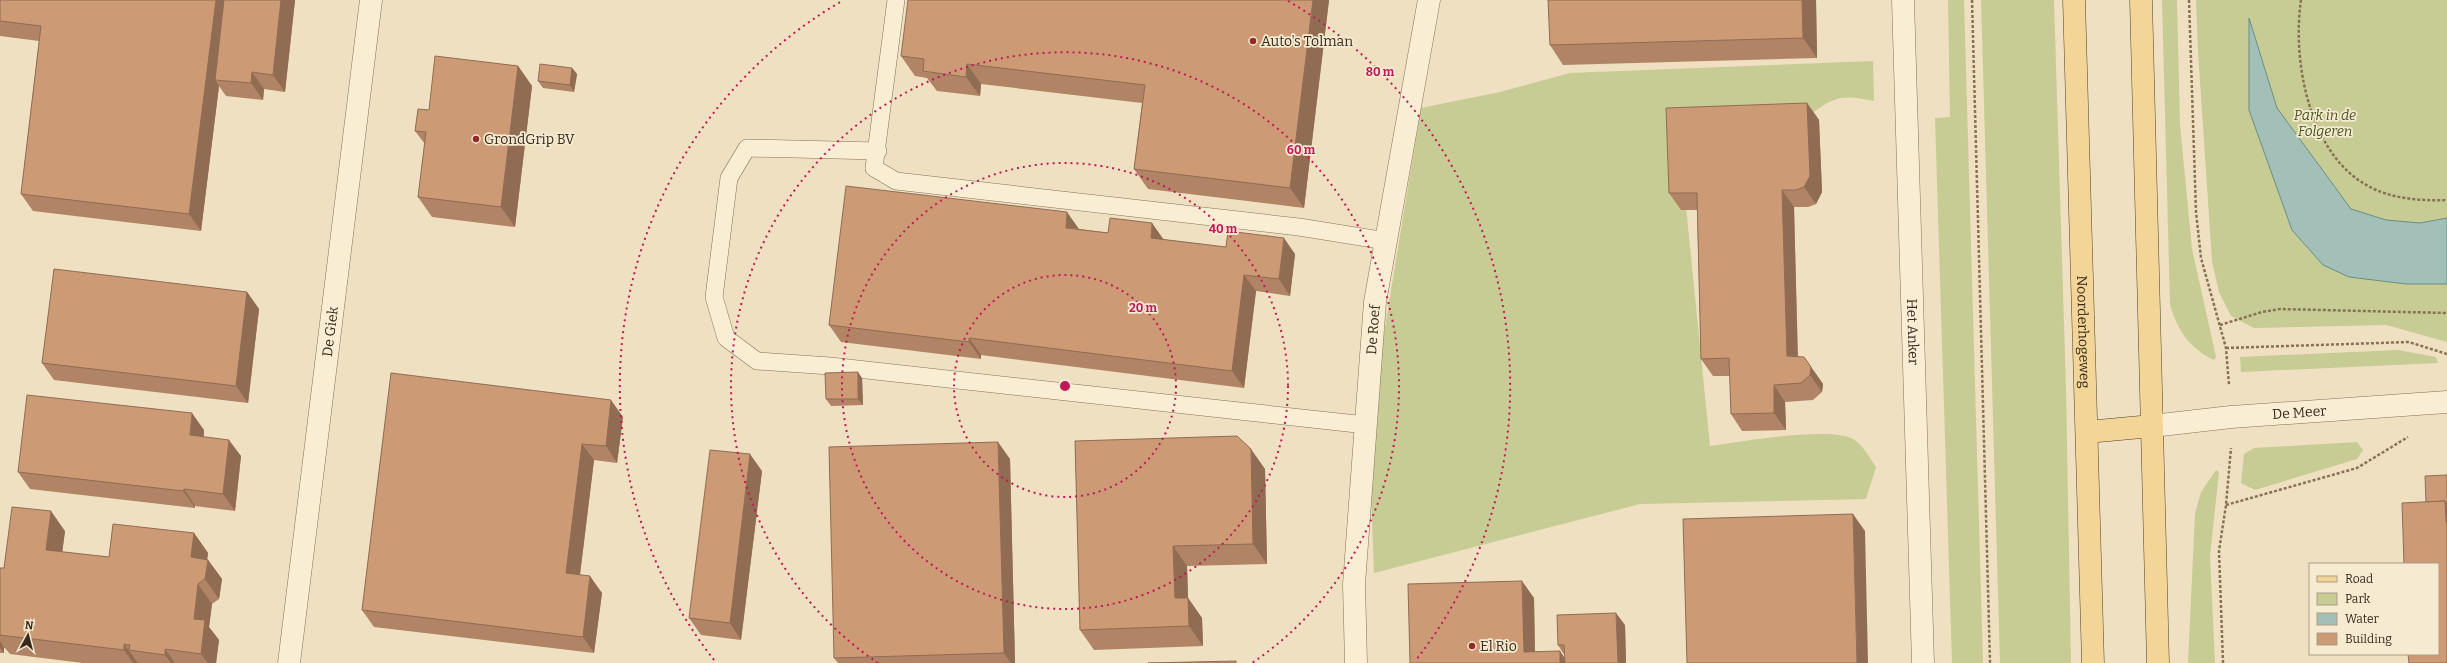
<svg xmlns="http://www.w3.org/2000/svg" width="2447" height="663" viewBox="0 0 2447 663" font-family="Bitter,serif">
<style>
.green{fill:#c6cc94}
.water{fill:#a3c0b8;stroke:#6a8e85}
.lines{fill:none;stroke-linecap:round;stroke-linejoin:round}
.service-casing{stroke:#887158;stroke-width:18}
.minor-casing{stroke:#887158;stroke-width:23}
.tertiary-casing{stroke:#887158;stroke-width:23}
.primary-casing{stroke:#553f2d;stroke-width:23}
.path{stroke:#887158;stroke-width:2.5;stroke-dasharray:3 2;stroke-linecap:butt}
.service{stroke:#f9eed4;stroke-width:17}
.minor{stroke:#f9eed4;stroke-width:22}
.tertiary{stroke:#f9eed4;stroke-width:22}
.primary{stroke:#f3d697;stroke-width:22}
.wall{fill:#b08465}
.shaded-wall{fill:#906c53}
.building{fill:#cd9a76;stroke:#906c53}
.ring{fill:none;stroke:#c2185b;stroke-width:2;stroke-dasharray:2 4}
.poi-dot{fill:#972729;stroke:#f6ebd0;stroke-width:1.5}
.labels{text-anchor:middle;stroke-width:3.5;stroke-linejoin:round;paint-order:stroke}
.poi-label{font-size:14px;fill:#37291d;stroke:#f6ebd0;text-anchor:start}
.park-label{font-size:14px;font-style:italic;fill:#485423;stroke:#f6ebd0}
.street-label{font-size:14px;fill:#37291d;stroke:#f6ebd0}
.centre{fill:#c2185b;stroke:#f6ebd0;stroke-width:2}
.ring-label{font-size:12px;text-anchor:middle;font-weight:bold;fill:#c2185b;stroke:#f6ebd0;stroke-width:3.5;stroke-linejoin:round;paint-order:stroke}
</style>
<rect width="100%" height="100%" fill="#eee0c0"/>
<g class="green">
<polygon points="1948,0 1964,0 1983,663 1952,663 1935,118 1950,117"/>
<polygon points="1981,0 2054,0 2066,388 2071,663 2000,663"/>
<path d="M2162,0H2177L2180,125L2192,249L2216,357L2214,360C2189,348 2177,330 2170,304Z"/>
<polygon points="2196,0 2447,0 2447,342 2386,325 2254,328 2231,316 2219,292 2212,261 2198,51"/>
<path d="M1873,61L1874,101C1844,95 1836,95 1811,114L1677,117L1710,446C1738,442 1830,426 1853,439C1863,445 1870,458 1876,467L1866,499L1640,504L1374,573L1371,489L1375,388L1421,108L1500,92L1570,73Z"/>
<polygon points="2398,350 2436,357 2438,363 2241,372 2240,357"/>
<polygon points="2357,442 2363,450 2357,459 2255,490 2241,483 2244,454 2254,448"/>
<polygon points="2216,470 2219,472 2210,556 2215,663 2188,663 2195,514 2201,492"/>
</g>
<polygon class="water" points="2249,18 2277,108 2351,209 2386,220 2420,223 2447,218 2447,284 2406,284 2349,277 2323,265 2292,230 2249,110"/>
<g class="lines">
<g class="service-casing">
<g id="service">
<polyline points="896,0 874,168 896,181 1299,227 1386,241"/>
<polyline points="878,151 747,148 729,178 714,297 726,338 757,361 830,366 1366,425"/>
</g>
</g>
<g class="minor-casing">
<g id="minor">
<path id="s1" d="M1903,0L1923,663"/>
<path id="s2" d="M289,663L371,0"/>
<path id="s3" d="M1356,663L1354,584L1375,302L1429,0"/>
</g>
</g>
<g class="tertiary-casing">
<g id="tertiary">
<path id="s4" d="M2152,426L2231,417L2447,402"/>
</g>
</g>
<g class="primary-casing">
<g id="primary">
<path id="s5" d="M2074,0L2093,663"/>
<polyline points="2141,0 2158,663"/>
<polyline points="2087,432 2152,426"/>
</g>
</g>
<g class="path">
<polyline points="1972,0 1990,663"/>
<polyline points="2189,0 2196,212 2201,258 2226,348 2229,385"/>
<path d="M2301,0C2292,61 2309,156 2370,187C2393,199 2421,201 2447,200"/>
<polyline points="2220,325 2262,312 2280,309 2447,313"/>
<polyline points="2226,348 2409,342 2447,354"/>
<polyline points="2226,505 2357,468 2408,437"/>
<polyline points="2223,663 2219,551 2226,505 2231,448"/>
</g>
<use href="#service" class="service"/>
<use href="#minor" class="minor"/>
<use href="#tertiary" class="tertiary"/>
<use href="#primary" class="primary"/>
</g>
<g class="wall">
<polygon points="0,0 295,0 285,92 264,89 263,100 226,96 219,86 201,231 33,211 21,194 39,41 0,36"/>
<polygon points="1329,0 1304,208 1148,189 1134,169 1142,103 981,84 980,96 937,91 927,78 915,76 901,56"/>
<polygon points="1548,0 1816,0 1817,58 1563,65 1550,45"/>
<polygon points="518,66 532,86 515,227 432,217 418,197 425,144 415,131 429,110"/>
<polygon points="572,68 577,74 574,92 543,88 538,81"/>
<polygon points="1807,103 1819,120 1822,192 1816,204 1808,207 1794,207 1798,357 1804,357 1816,374 1823,384 1822,392 1813,400 1785,402 1786,430 1742,431 1731,414 1730,376 1713,376 1701,359 1697,210 1681,210 1669,193"/>
<polygon points="1079,229 1226,247 1295,254 1290,296 1256,291 1244,388 981,355 981,359 841,342 829,325"/>
<polygon points="247,292 259,309 248,403 54,380 42,363"/>
<polygon points="391,373 623,417 617,463 594,460 580,575 602,593 594,653 374,627 362,610"/>
<polygon points="862,378 863,405 831,406 826,399"/>
<polygon points="204,430 204,437 241,456 235,511 195,506 195,508 30,489 18,472"/>
<polygon points="1075,441 1265,469 1267,564 1187,566 1188,598 1202,618 1203,646 1094,650 1080,630"/>
<polygon points="1010,459 1015,663 838,663 834,658"/>
<polygon points="762,471 741,640 701,635 689,618"/>
<polygon points="65,531 62,552 109,557 194,533 208,553 207,559 208,560 222,579 219,599 212,604 209,627 219,640 216,663 83,663 10,654 5,648 4,648 4,653 0,653 0,568 4,568"/>
<polygon points="1534,598 1535,652 1565,658 1565,656 1558,645 1625,625 1626,663 1410,663"/>
</g>
<g class="shaded-wall">
<polygon points="216,0 230,0 215,80 219,86 201,231 189,214"/>
<polygon points="281,0 295,0 285,92 273,75"/>
<polygon points="1313,0 1329,0 1304,208 1290,188"/>
<polygon points="1802,0 1816,0 1817,58 1803,38"/>
<polygon points="967,64 981,84 980,96 966,77"/>
<polygon points="518,66 532,86 515,227 501,207"/>
<polygon points="572,68 577,74 574,92 570,85"/>
<polygon points="252,72 264,89 263,100 251,83"/>
<polygon points="1807,103 1819,120 1822,192 1816,204 1804,187"/>
<polygon points="1782,190 1794,207 1798,372 1787,356"/>
<polygon points="1067,212 1079,229 1066,228"/>
<polygon points="1152,223 1164,240 1151,238"/>
<polygon points="1284,238 1295,254 1290,296 1279,279"/>
<polygon points="1244,275 1256,291 1244,388 1232,371"/>
<polygon points="247,292 259,309 248,403 236,386"/>
<polygon points="969,338 981,355 981,359 969,342"/>
<polygon points="1804,357 1823,384 1822,392 1810,375"/>
<polygon points="858,372 862,378 863,405 858,399"/>
<polygon points="1774,385 1785,402 1786,430 1774,413"/>
<polygon points="611,400 623,417 617,463 606,446"/>
<polygon points="192,413 204,430 202,452 190,435"/>
<polygon points="229,440 241,456 235,511 223,494"/>
<polygon points="998,442 1010,459 1015,663 1011,663 1004,653"/>
<polygon points="582,444 594,460 578,590 566,573"/>
<polygon points="1251,449 1265,469 1267,564 1253,544"/>
<polygon points="750,454 762,471 741,640 730,623"/>
<polygon points="184,489 195,506 195,508 183,491"/>
<polygon points="2445,501 2447,504 2447,524 2446,522"/>
<polygon points="51,511 65,531 60,570 46,550"/>
<polygon points="1853,514 1865,531 1868,663 1857,663"/>
<polygon points="194,533 208,553 205,577 191,557"/>
<polygon points="1173,546 1187,566 1188,598 1202,618 1203,646 1189,626 1175,598"/>
<polygon points="208,560 222,579 219,599 205,579"/>
<polygon points="590,576 602,593 594,653 583,637"/>
<polygon points="1522,581 1534,598 1535,663 1524,652"/>
<polygon points="198,584 212,604 209,627 219,640 216,663 208,663 201,654 194,619"/>
<polygon points="1616,613 1625,625 1626,663 1618,663"/>
<polygon points="0,641 4,648 4,653 0,648"/>
<polygon points="124,644 138,663 133,663 124,650"/>
<polygon points="165,649 175,663 171,663 165,655"/>
<polygon points="1560,651 1568,663 1560,663"/>
</g>
<g class="building">
<polygon points="0,0 216,0 189,214 21,194 41,26 0,21"/>
<polygon points="224,0 281,0 273,75 252,72 251,83 215,80"/>
<polygon points="908,0 1313,0 1290,188 1134,169 1145,85 967,64 966,77 923,71 924,59 901,56"/>
<polygon points="1548,0 1802,0 1803,38 1550,45"/>
<polygon points="435,56 518,66 501,207 418,197 426,132 415,131 418,109 429,110"/>
<polygon points="540,64 572,68 570,85 538,81"/>
<polygon points="1807,103 1810,176 1804,187 1796,190 1782,190 1787,356 1804,357 1811,367 1810,375 1801,383 1774,385 1774,413 1731,414 1729,358 1701,359 1697,193 1669,193 1666,108"/>
<polygon points="846,186 1067,212 1066,228 1108,233 1110,218 1152,223 1151,238 1226,247 1228,231 1284,238 1279,279 1244,275 1232,371 969,338 969,342 829,325"/>
<polygon points="54,269 247,292 236,386 42,363"/>
<polygon points="858,372 858,399 826,399 825,373"/>
<polygon points="391,373 611,400 606,446 582,444 566,573 590,576 583,637 362,610"/>
<polygon points="27,395 192,413 190,435 229,440 223,494 184,489 183,491 18,472"/>
<polygon points="1237,436 1251,449 1253,544 1173,546 1175,598 1188,598 1189,626 1080,630 1075,441"/>
<polygon points="998,442 1004,653 834,658 829,447"/>
<polygon points="710,450 750,454 730,623 689,618"/>
<polygon points="2447,475 2447,504 2445,501 2426,502 2425,476"/>
<polygon points="2445,501 2446,522 2447,522 2447,663 2409,663 2408,654 2438,654 2438,564 2404,564 2402,503"/>
<polygon points="12,507 51,511 46,550 109,557 113,524 194,533 191,557 208,560 205,579 198,584 194,619 205,620 201,654 165,649 165,655 129,650 130,645 124,644 124,650 0,635 0,568 4,568"/>
<polygon points="1853,514 1857,663 1687,663 1683,519"/>
<polygon points="1522,581 1524,652 1560,651 1560,663 1410,663 1408,584"/>
<polygon points="1616,613 1618,663 1565,663 1564,645 1558,645 1557,615"/>
<polygon points="1236,661 1236,663 1148,663"/>
</g>
<g class="ring">
<circle cx="1065" cy="386" r="111"/>
<circle cx="1065" cy="386" r="223"/>
<path d="M878 663A334 334 0 1 1 1252 663"/>
<path d="M714 660A445 445 0 0 1 842 1M1288 1A445 445 0 0 1 1416 660"/>
</g>
<g class="poi-dot">
<circle cx="1253" cy="41" r="4"/>
<circle cx="476" cy="139" r="4"/>
<circle cx="1472" cy="646" r="4"/>
</g>
<g class="labels">
<g class="poi-label">
<text x="1261" y="46">Auto's Tolman</text>
<text x="484" y="144">GrondGrip BV</text>
<text x="1480" y="651">El Rio</text>
</g>
<g class="park-label">
<text x="2325" y="120">Park in de<tspan x="2325" dy="16">Folgeren</tspan></text>
</g>
<g class="street-label">
<text dy="5" stroke="none"><textPath href="#s3" startOffset="334">De Roef</textPath></text>
<text dy="5" stroke="none"><textPath href="#s2" startOffset="334">De Giek</textPath></text>
<text dy="5" stroke="none"><textPath href="#s1" startOffset="332">Het Anker</textPath></text>
<text dy="5" stroke="none"><textPath href="#s5" startOffset="332">Noorderhogeweg</textPath></text>
<text dy="5" stroke="none"><textPath href="#s4" startOffset="148">De Meer</textPath></text>
</g>
</g>
<circle cx="1065" cy="386" r="6" class="centre"/>
<g class="ring-label">
<text x="1380" y="76">80 m</text>
<text x="1301" y="154">60 m</text>
<text x="1223" y="233">40 m</text>
<text x="1143" y="312">20 m</text>
</g>
<rect x="2309" y="563" width="130" height="92" fill="#f6ebd0" stroke="#aa9d88"/>
<rect x="2317" y="576" width="20" height="6" fill="#f3d697" stroke="#aa9d88"/>
<text x="2345" y="583" font-size="12" fill="#37291d">Road</text>
<rect x="2317" y="593" width="20" height="12" fill="#c6cc94" stroke="#aa9d88"/>
<text x="2345" y="603" font-size="12" fill="#37291d">Park</text>
<rect x="2317" y="613" width="20" height="12" fill="#a3c0b8" stroke="#aa9d88"/>
<text x="2345" y="623" font-size="12" fill="#37291d">Water</text>
<rect x="2317" y="633" width="20" height="12" fill="#cd9a76" stroke="#aa9d88"/>
<text x="2345" y="643" font-size="12" fill="#37291d">Building</text>
<g transform="translate(28 635) rotate(7)" stroke="#f6ebd0" stroke-width="3" paint-order="stroke">
<path d="M0-3L7 15L0 10L-7 15Z" fill="#37291d"/>
<text y="-6" font-size="11" font-weight="bold" text-anchor="middle" fill="#37291d">N</text>
</g>
</svg>
